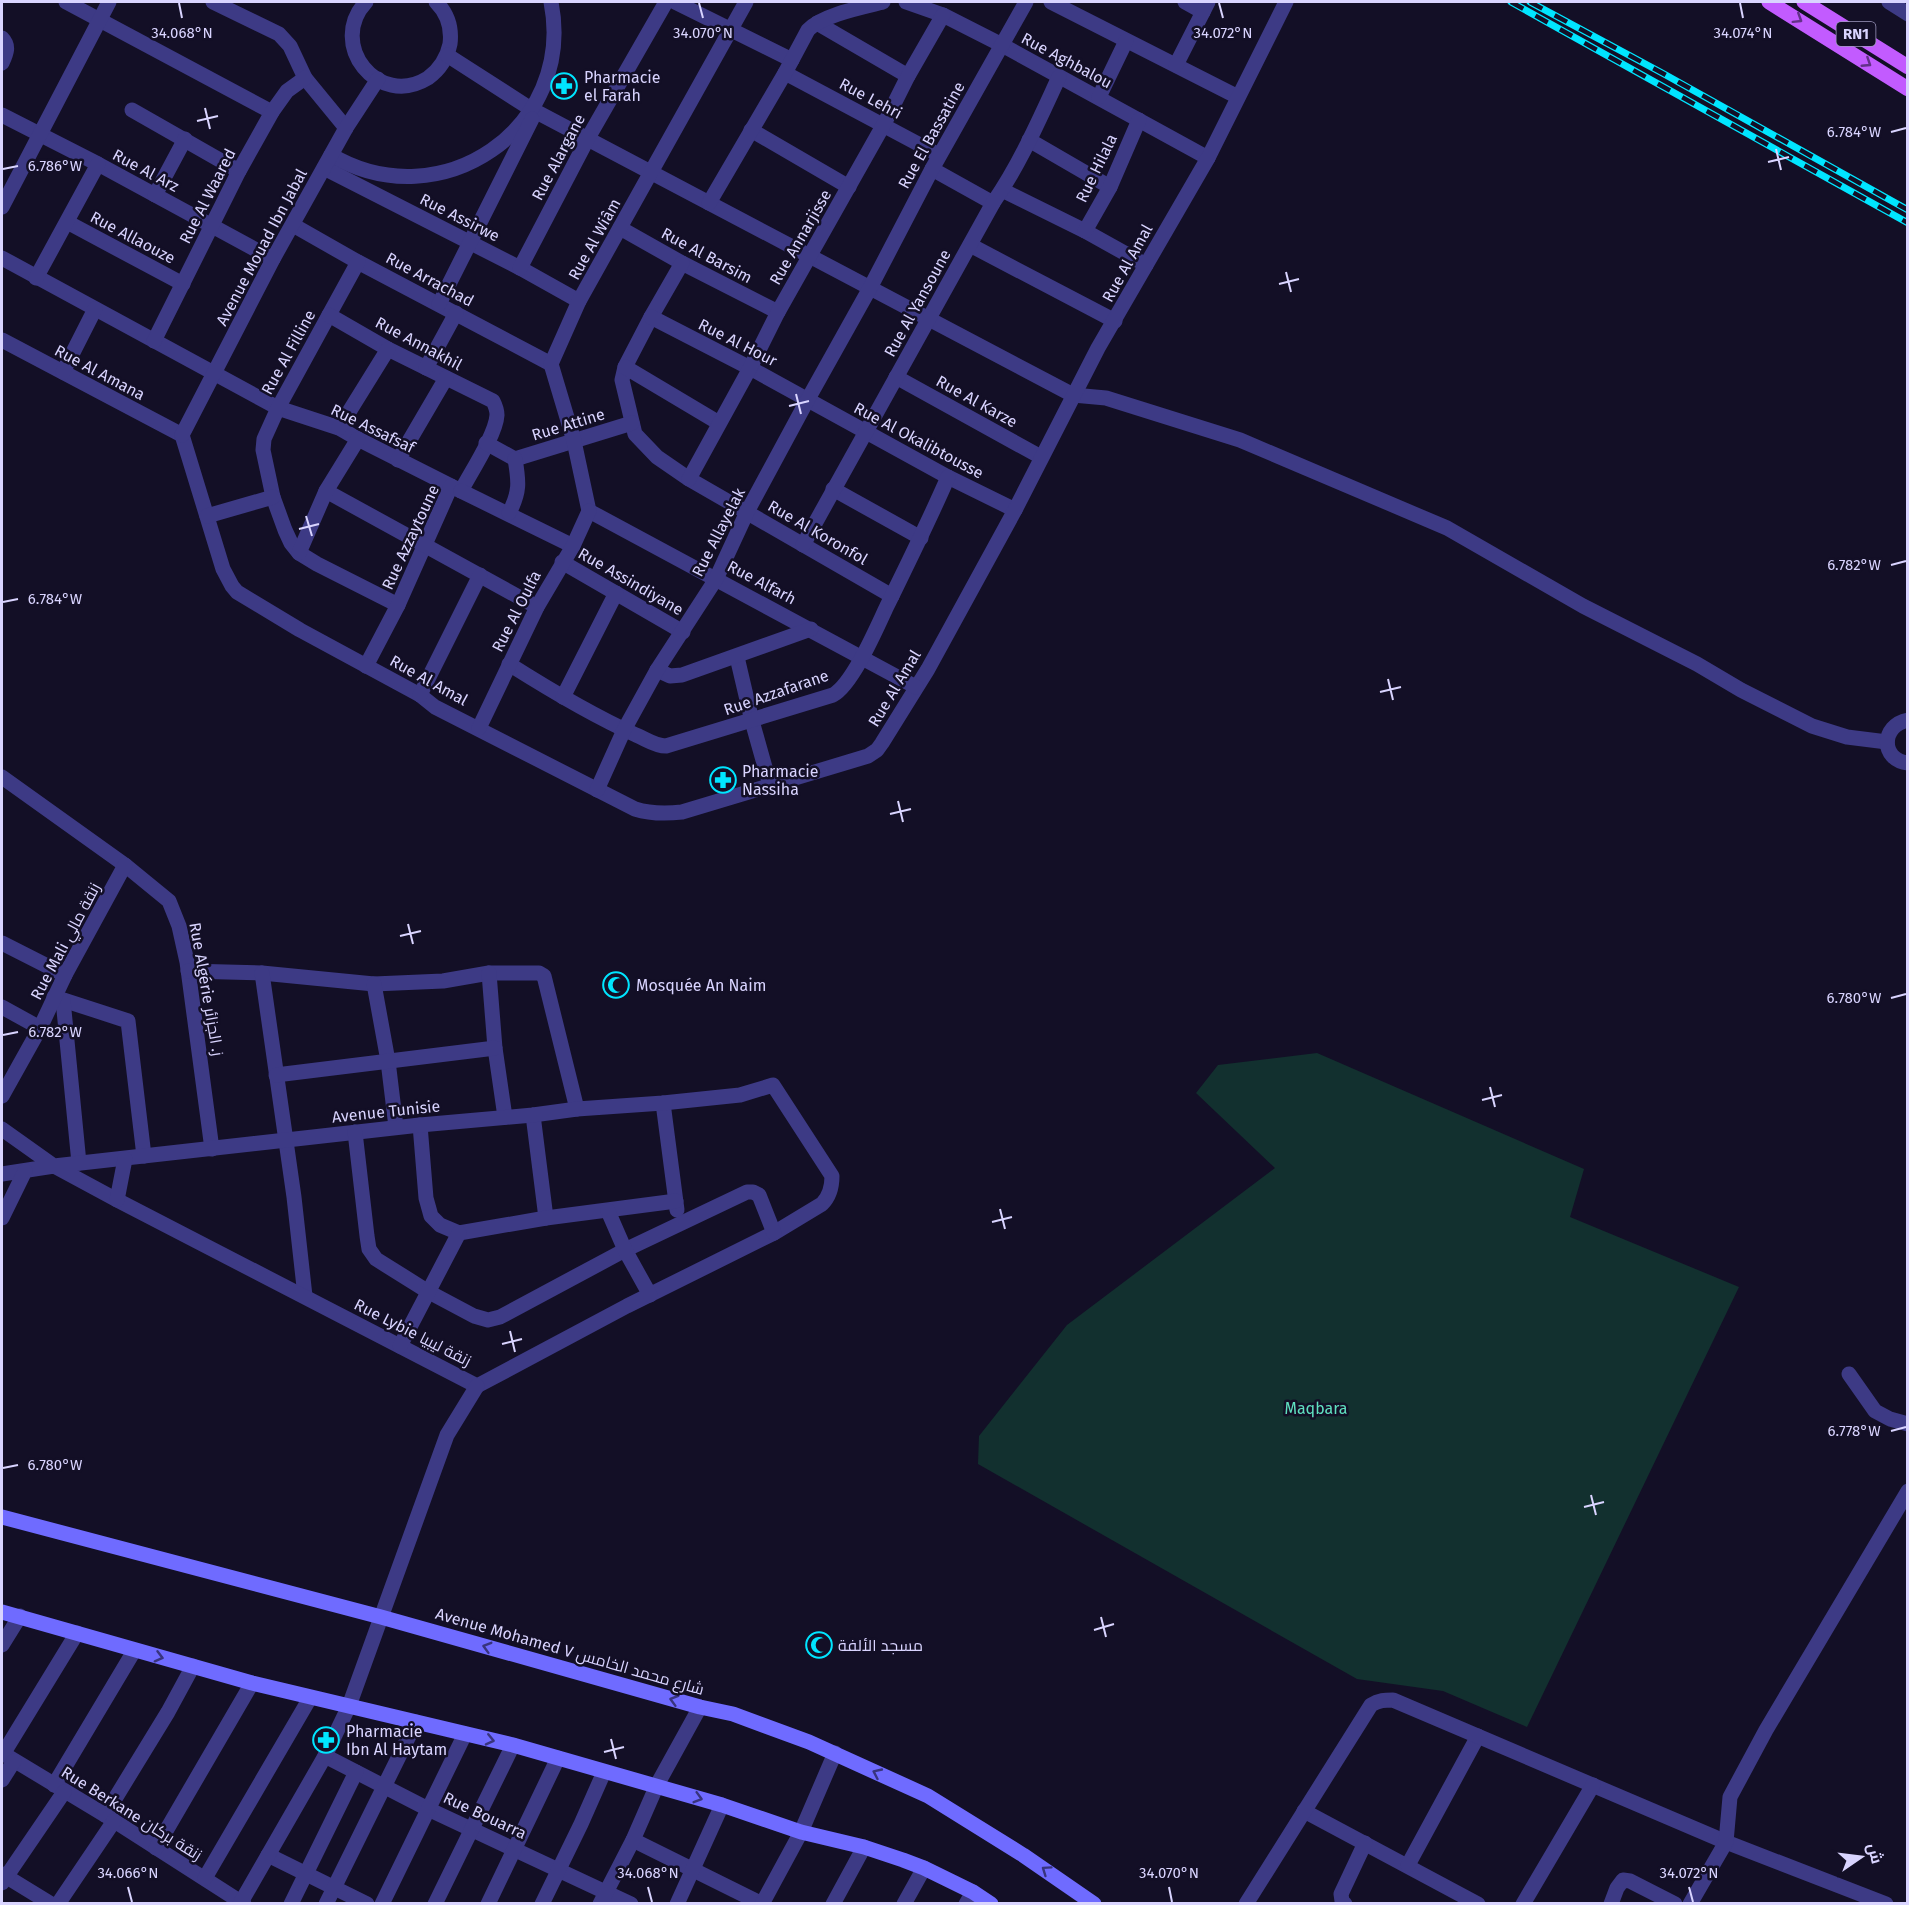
<svg xmlns="http://www.w3.org/2000/svg" width="1909" height="1905" viewBox="0 0 1909 1905" font-family="'Fira Sans',Cairo,sans-serif">
<style>
.green{fill:#12302f}
.lines{fill:none;stroke-linecap:round;stroke-linejoin:round}
.street{stroke:#3d3a85;stroke-width:15}
.secondary{stroke:#6f6bff;stroke-width:15}
.primary{stroke:#c25bff;stroke-width:15}
.rail-casing{stroke:#00e5ff;stroke-width:7}
.rail{stroke:#130f26;stroke-width:4.5;stroke-dasharray:14;stroke-linecap:butt}
.oneway{stroke:#623188}
.oneway2{stroke:#38347d}
.ticks{fill:none;stroke:#d9d4ff;stroke-width:2}
.labels{text-anchor:middle;stroke-width:5;stroke-linejoin:round;paint-order:stroke}
.shield{fill:#130f26;stroke:#9e99be;stroke-width:1.5}
.shield-label{font-size:15px;font-weight:bold;fill:#d9d4ff}
.street-label{font-size:16px;fill:#d9d4ff;stroke:#130f26}
.poi-label{font-size:16px;fill:#d9d4ff;stroke:#130f26;text-anchor:start}
.park-label{font-size:16px;fill:#5fe0c0;stroke:#130f26}
.ticks-label{font-size:15px;text-anchor:middle;fill:#d9d4ff;stroke:#130f26;stroke-width:5;stroke-linejoin:round;paint-order:stroke}
</style>
<rect width="100%" height="100%" fill="#130f26"/>
<polygon class="green" points="1317,1053 1584,1169 1570,1217 1739,1287 1527,1727 1443,1691 1357,1679 978,1464 979,1436 1067,1325 1275,1168 1196,1093 1218,1065"/>
<g class="lines">
<g class="street">
<polyline points="66,2 272,112"/>
<polyline points="213,2 279,34 290,46 305,78 346,128"/>
<path d="M366,2C327,44 378,109 428,78C439,70 447,58 450,44C452,28 447,13 436,2"/>
<polyline points="675,2 792,60"/>
<polyline points="906,2 943,15 1002,45 1208,158"/>
<polyline points="1051,2 1238,97"/>
<polyline points="1185,2 1203,12"/>
<polyline points="1889,2 1908,14"/>
<polyline points="817,23 908,76"/>
<path d="M2,38C10,46 6,54 2,63"/>
<polyline points="447,55 531,109 1073,395 1106,398 1240,440 1447,528 1583,606 1697,664 1741,690 1812,726 1847,737 1887,742"/>
<polyline points="1176,65 1208,2"/>
<polyline points="785,73 939,155"/>
<polyline points="1099,97 1126,41"/>
<polyline points="132,110 239,171"/>
<polyline points="2,115 98,164 273,259"/>
<polyline points="751,130 849,187"/>
<polyline points="1029,140 1110,187"/>
<path d="M331,155C441,220 576,128 551,2"/>
<polyline points="324,168 520,268 579,301"/>
<polyline points="932,169 993,203"/>
<polyline points="1002,190 1085,231 1146,265"/>
<polyline points="155,195 185,139"/>
<path d="M709,203L785,73L808,30C822,15 863,7 883,2"/>
<polyline points="2,207 109,2"/>
<polyline points="67,222 183,284"/>
<polyline points="293,225 358,262 551,364"/>
<polyline points="620,228 682,263 778,312"/>
<polyline points="1085,231 1110,187 1139,120"/>
<polyline points="970,245 1115,321"/>
<polyline points="2,258 278,408 339,428 358,439 451,486"/>
<polyline points="358,262 278,408 264,439 263,450 273,497 285,530 291,543 299,553 317,564 398,605"/>
<polyline points="682,263 651,317 625,367 622,380 635,434 657,457 689,479 892,596"/>
<polyline points="520,268 588,138 666,2"/>
<polyline points="36,278 98,164"/>
<polyline points="439,304 532,119"/>
<path d="M329,315L388,349L493,401C495,405 497,410 497,415C496,434 471,472 461,491L451,486L398,605L366,666"/>
<polyline points="651,317 750,368 948,477 1015,510"/>
<polyline points="2,340 182,435"/>
<polyline points="154,341 239,171 272,112 287,91 305,78"/>
<polyline points="625,367 719,423"/>
<polyline points="426,368 456,313"/>
<polyline points="63,372 95,309"/>
<polyline points="896,377 1041,457"/>
<polyline points="339,428 388,349"/>
<path d="M182,435L223,569L232,586L237,592L300,630L420,695L435,707L635,809C651,814 665,814 682,812L868,756L877,750L882,743L928,669L1015,510L1098,348L1208,158L1286,2"/>
<polyline points="182,435 273,259 346,128 378,79"/>
<polyline points="486,443 515,459 632,423"/>
<polyline points="398,460 446,378"/>
<polyline points="689,479 750,368 778,312 884,124 908,76 943,15"/>
<polyline points="833,489 921,538"/>
<polyline points="326,491 537,607"/>
<polyline points="461,491 573,546"/>
<polyline points="589,511 574,441 551,364 579,301 746,2"/>
<polyline points="589,511 916,687"/>
<path d="M509,513C520,492 519,482 515,459"/>
<polyline points="207,516 273,497"/>
<path d="M803,545L993,203C1020,164 1039,120 1059,77"/>
<polyline points="299,553 326,491 358,439"/>
<polyline points="562,562 683,632"/>
<polyline points="737,657 752,721 770,785"/>
<path d="M509,664C550,690 592,715 636,735C646,739 655,746 666,746L833,695C853,684 877,627 887,606C908,563 929,521 948,477"/>
<polyline points="657,670 670,676 682,675 811,629"/>
<polyline points="420,695 480,575"/>
<polyline points="563,697 616,593"/>
<path d="M1908,720C1881,725 1880,760 1908,763"/>
<polyline points="479,728 537,607 573,546 589,511"/>
<polyline points="2,777 125,865 169,901 179,926 187,962 212,1149"/>
<polyline points="597,790 624,730 657,670 716,579 747,512 808,399 870,288 932,169 1026,2"/>
<polyline points="2,943 65,975"/>
<polyline points="188,971 262,973 374,984 443,981 489,973 539,973 544,976 577,1109"/>
<polyline points="262,973 294,1197 305,1296"/>
<polyline points="489,973 495,1048 505,1117"/>
<polyline points="374,984 388,1061 396,1127"/>
<polyline points="54,997 128,1021 144,1156"/>
<polyline points="63,1000 79,1163"/>
<polyline points="2,1007 40,1028"/>
<polyline points="276,1075 495,1048"/>
<polyline points="2,1096 40,1028 65,975 125,865"/>
<polyline points="663,1103 677,1210"/>
<polyline points="533,1115 546,1218"/>
<polyline points="420,1125 426,1198 431,1216 440,1225 459,1233 546,1218 676,1201"/>
<path d="M2,1129L54,1166L117,1200L477,1386L627,1306L774,1233L822,1204C830,1196 832,1187 832,1176L773,1085L740,1095L663,1103L577,1109L533,1115L420,1125L54,1166L2,1174"/>
<polyline points="355,1132 367,1236 369,1249 376,1259 427,1291 474,1316 488,1320 500,1317 625,1250 747,1192 753,1192 759,1195 774,1233"/>
<polyline points="117,1200 125,1159"/>
<polyline points="608,1211 625,1250 650,1295"/>
<polyline points="2,1218 25,1171"/>
<polyline points="400,1346 459,1233"/>
<polyline points="1849,1374 1875,1411 1890,1419 1908,1424"/>
<polyline points="2,1645 20,1616"/>
<polyline points="2,1753 105,1815 244,1904"/>
<polyline points="3,1754 77,1633"/>
<polyline points="325,1756 428,1809 631,1904"/>
<polyline points="2,1780 14,1761"/>
<polyline points="54,1785 134,1651"/>
<polyline points="1304,1811 1478,1904"/>
<polyline points="105,1815 168,1712 193,1666"/>
<polyline points="633,1840 762,1904"/>
<polyline points="156,1848 252,1683"/>
<polyline points="268,1855 367,1904"/>
<polyline points="1408,1865 1478,1736"/>
<polyline points="2,1874 51,1904"/>
<polyline points="205,1878 310,1698"/>
<polyline points="2,1883 64,1792"/>
<polyline points="58,1904 114,1821"/>
<polyline points="240,1904 325,1756 349,1706 447,1435 477,1386"/>
<polyline points="291,1904 356,1772"/>
<polyline points="326,1904 416,1722"/>
<polyline points="382,1904 465,1734"/>
<polyline points="435,1904 513,1745"/>
<polyline points="488,1904 558,1758"/>
<polyline points="542,1904 581,1824 604,1772"/>
<polyline points="600,1904 633,1840 657,1785 700,1707"/>
<polyline points="677,1904 722,1805"/>
<polyline points="762,1904 801,1832 835,1753"/>
<polyline points="833,1904 864,1847"/>
<polyline points="904,1904 924,1868"/>
<polyline points="966,1904 973,1892"/>
<path d="M1246,1904L1371,1705C1379,1700 1385,1700 1393,1700L1726,1842L1886,1904"/>
<polyline points="1345,1904 1342,1901 1341,1894 1365,1843"/>
<polyline points="1523,1904 1593,1785"/>
<polyline points="1611,1904 1617,1888 1623,1880 1630,1881 1675,1904"/>
<polyline points="1690,1904 1726,1842 1730,1797 1766,1730 1908,1491"/>
</g>
<g class="secondary">
<polyline points="2,1517 381,1617 700,1707 733,1714 809,1742 928,1796 1023,1855 1094,1904"/>
<polyline points="2,1612 252,1683 513,1745 722,1805 801,1832 864,1847 903,1860 924,1868 973,1892 991,1904"/>
</g>
<g class="primary">
<polyline points="1769,2 1908,89"/>
<polyline points="1804,2 1908,67"/>
</g>
<g class="rail-casing">
<g id="rail">
<polyline points="1511,2 1908,223"/>
<polyline points="1530,2 1664,74 1908,210"/>
</g>
</g>
<use href="#rail" class="rail"/>
</g>
<defs><path id="oneway-chevron" d="M-2-3.5L2.5 0L-2 3.5" fill="none" stroke-width="1.6" stroke-linecap="round" stroke-linejoin="round" transform="scale(1.5)"/></defs>
<g class="oneway">
<use href="#oneway-chevron" transform="translate(1798 19) rotate(32)"/>
<use href="#oneway-chevron" transform="translate(1867 63) rotate(33)"/>
</g>
<g class="oneway2">
<use href="#oneway-chevron" transform="translate(487 1647) rotate(-164)"/>
<use href="#oneway-chevron" transform="translate(159 1657) rotate(15)"/>
<use href="#oneway-chevron" transform="translate(674 1700) rotate(-164)"/>
<use href="#oneway-chevron" transform="translate(490 1740) rotate(13)"/>
<use href="#oneway-chevron" transform="translate(877 1773) rotate(-155)"/>
<use href="#oneway-chevron" transform="translate(698 1798) rotate(16)"/>
<use href="#oneway-chevron" transform="translate(1046 1870) rotate(-145)"/>
</g>
<path class="ticks" d="M179,3L182,18M699,3L703,18M1219,3L1223,18M1740,3L1743,18M205,108L210,129M197,121L218,116M1891,132L1906,128M1776,149L1781,170M1768,162L1789,157M3,169L18,166M1286,272L1291,292M1279,284L1299,279M796,394L801,414M789,406L809,401M306,516L312,536M299,529L319,524M1891,565L1906,561M3,602L18,599M1388,679L1393,700M1380,692L1401,687M898,801L903,822M890,814L911,809M408,924L413,944M400,936L421,931M1891,998L1906,994M3,1035L18,1032M1490,1087L1495,1107M1482,1100L1502,1095M1000,1209L1005,1229M992,1222L1012,1217M510,1331L515,1352M502,1344L522,1339M1891,1431L1906,1427M3,1468L18,1465M1591,1495L1596,1515M1584,1507L1604,1502M1101,1617L1106,1637M1094,1630L1114,1624M611,1739L616,1759M604,1752L624,1747M128,1887L132,1902M648,1887L652,1902M1169,1887L1172,1902M1689,1887L1693,1902"/>
<defs>
<g id="pharmacy-ring" transform="scale(1.35)"><circle r="9.5" fill="#130f26" stroke="#00e5ff" stroke-width="1.5"/><path d="M-2-6h4v4h4v4h-4v4h-4v-4h-4v-4h4Z" fill="#00e5ff"/></g>
<g id="mosque-ring" transform="scale(1.35)"><circle r="9.5" fill="#130f26" stroke="#00e5ff" stroke-width="1.5"/><path d="M3.5-4.9A6 6 0 1 0 3.5 4.9A5 5 0 1 1 3.5-4.9Z" fill="#00e5ff"/></g>
</defs>
<g fill-rule="evenodd">
<use href="#pharmacy-ring" x="564" y="86"/>
<use href="#pharmacy-ring" x="723" y="780"/>
<use href="#mosque-ring" x="616" y="985"/>
<use href="#mosque-ring" x="819" y="1645"/>
<use href="#pharmacy-ring" x="326" y="1740"/>
</g>
<g class="labels">
<rect class="shield" x="1836.5" y="22" width="39" height="24" rx="4.5"/>
<g class="shield-label">
<text x="1856" y="39">RN1</text>
</g>
<g class="street-label">
<text transform="translate(1067 60) rotate(28)" y="6">Rue Aghbalou</text>
<text transform="translate(871 98) rotate(28)" y="6">Rue Lehri</text>
<text transform="translate(931 135) rotate(-61)" y="6">Rue El Bassatine</text>
<text transform="translate(558 157) rotate(-62)" y="6">Rue Alargane</text>
<text transform="translate(1096 168) rotate(-64)" y="6">Rue Hilala</text>
<text transform="translate(146 170) rotate(28)" y="6">Rue Al Arz</text>
<text transform="translate(207 196) rotate(-63)" y="6">Rue Al Waared</text>
<text transform="translate(460 217) rotate(27)" y="6">Rue Assirwe</text>
<text transform="translate(133 237) rotate(28)" y="6">Rue Allaouze</text>
<text transform="translate(800 237) rotate(-60)" y="6">Rue Annarjisse</text>
<text transform="translate(594 239) rotate(-61)" y="6">Rue Al Wiâm</text>
<text transform="translate(261 247) rotate(-62)" y="6">Avenue Mouad Ibn Jabal</text>
<text transform="translate(707 255) rotate(28)" y="6">Rue Al Barsim</text>
<text transform="translate(1127 263) rotate(-61)" y="6">Rue Al Amal</text>
<text transform="translate(430 279) rotate(28)" y="6">Rue Arrachad</text>
<text transform="translate(917 303) rotate(-61)" y="6">Rue Al Yansoune</text>
<text transform="translate(738 342) rotate(27)" y="6">Rue Al Hour</text>
<text transform="translate(419 343) rotate(28)" y="6">Rue Annakhil</text>
<text transform="translate(288 352) rotate(-61)" y="6">Rue Al Filline</text>
<text transform="translate(100 372) rotate(28)" y="6">Rue Al Amana</text>
<text transform="translate(977 401) rotate(29)" y="6">Rue Al Karze</text>
<text transform="translate(568 424) rotate(-17)" y="6">Rue Attine</text>
<text transform="translate(373 428) rotate(26)" y="6">Rue Assafsaf</text>
<text transform="translate(919 440) rotate(28)" y="6">Rue Al Okalibtousse</text>
<text transform="translate(718 532) rotate(-63)" y="6">Rue Allayelak</text>
<text transform="translate(818 532) rotate(30)" y="6">Rue Al Koronfol</text>
<text transform="translate(410 537) rotate(-65)" y="6">Rue Azzaytoune</text>
<text transform="translate(631 581) rotate(30)" y="6">Rue Assindiyane</text>
<text transform="translate(762 582) rotate(28)" y="6">Rue Alfarh</text>
<text transform="translate(516 611) rotate(-63)" y="6">Rue Al Oulfa</text>
<text transform="translate(429 680) rotate(29)" y="6">Rue Al Amal</text>
<text transform="translate(894 688) rotate(-59)" y="6">Rue Al Amal</text>
<text transform="translate(776 692) rotate(-19)" y="6">Rue Azzafarane</text>
<text transform="translate(65 941) rotate(-62)" y="6">Rue Mali زنقة مالي</text>
<text transform="translate(207 989) rotate(80)" y="6">Rue Algérie ز. الجزائر</text>
<text transform="translate(386 1111) rotate(-6)" y="6">Avenue Tunisie</text>
<text transform="translate(413 1332) rotate(27)" y="6">Rue Lybie زنقة ليبيا</text>
<text transform="translate(570 1651) rotate(16)" y="6">Avenue Mohamed V شارع محمد الخامس</text>
<text transform="translate(132 1813) rotate(32)" y="6">Rue Berkane زنقة بركان</text>
<text transform="translate(485 1815) rotate(25)" y="6">Rue Bouarra</text>
</g>
<g class="poi-label">
<text x="584" y="83">Pharmacie<tspan x="584" dy="18">el Farah</tspan></text>
<text x="742" y="777">Pharmacie<tspan x="742" dy="18">Nassiha</tspan></text>
<text x="636" y="991">Mosquée An Naim</text>
<text x="838" y="1651">مسجد الألفة</text>
<text x="346" y="1737">Pharmacie<tspan x="346" dy="18">Ibn Al Haytam</tspan></text>
</g>
<g class="park-label">
<text x="1316" y="1414">Maqbara</text>
</g>
</g>
<g class="ticks-label">
<text x="1743" y="38">34.074°N</text>
<text x="182" y="38">34.068°N</text>
<text x="703" y="38">34.070°N</text>
<text x="1223" y="38">34.072°N</text>
<text x="1854" y="137">6.784°W</text>
<text x="55" y="171">6.786°W</text>
<text x="1854" y="570">6.782°W</text>
<text x="55" y="604">6.784°W</text>
<text x="1854" y="1003">6.780°W</text>
<text x="55" y="1037">6.782°W</text>
<text x="1854" y="1436">6.778°W</text>
<text x="55" y="1470">6.780°W</text>
<text x="128" y="1878">34.066°N</text>
<text x="648" y="1878">34.068°N</text>
<text x="1169" y="1878">34.070°N</text>
<text x="1689" y="1878">34.072°N</text>
</g>
<rect width="1909" height="1905" fill="none" stroke="#d9d4ff" stroke-width="6"/>
<g transform="translate(1861 1857) rotate(76)" stroke="#130f26" stroke-width="4.5" paint-order="stroke">
<path d="M0-4.5L10 22L0 15L-10 22Z" fill="#d9d4ff"/>
<text y="-9" font-size="16" font-weight="bold" text-anchor="middle" fill="#d9d4ff">ش</text>
</g>
</svg>
